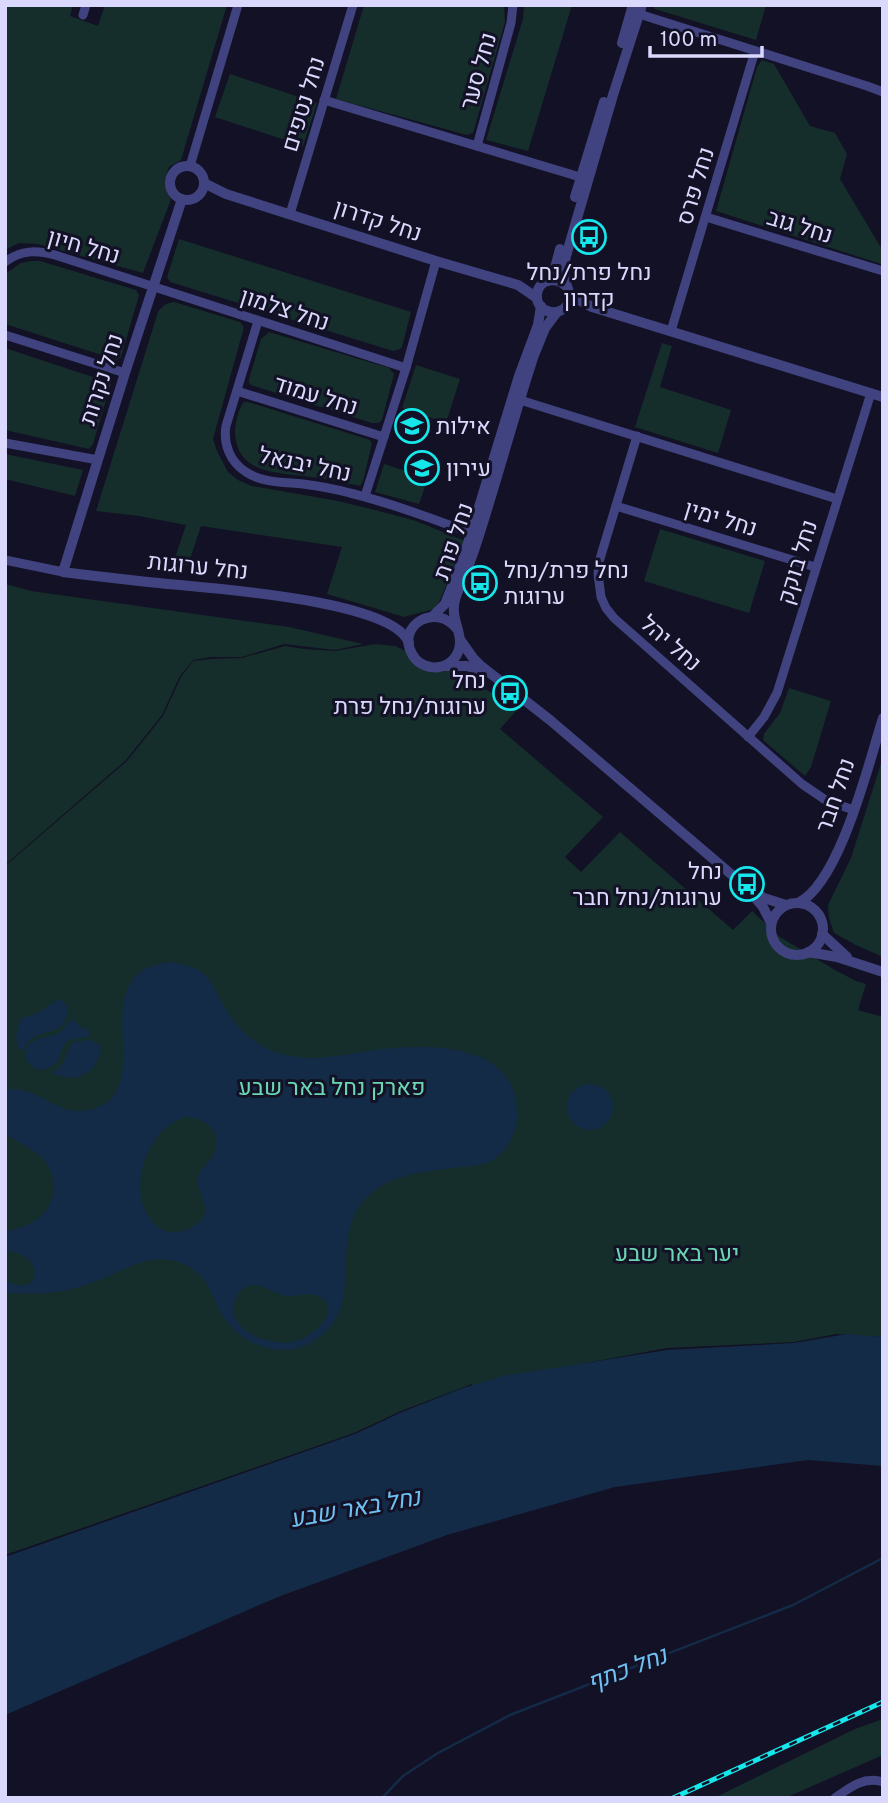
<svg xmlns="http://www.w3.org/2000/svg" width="888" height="1803" viewBox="0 0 888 1803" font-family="Overpass,Heebo,sans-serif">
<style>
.green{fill:#152e2b}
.water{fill:#132b47;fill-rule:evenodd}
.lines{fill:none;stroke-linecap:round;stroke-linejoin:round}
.stream{stroke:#132b47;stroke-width:2.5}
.minor{stroke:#404380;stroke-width:9}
.tertiary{stroke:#404380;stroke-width:10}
.rail-casing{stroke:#15e7eb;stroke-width:5}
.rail{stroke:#131125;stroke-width:2.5;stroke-dasharray:8;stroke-linecap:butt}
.labels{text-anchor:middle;stroke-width:6;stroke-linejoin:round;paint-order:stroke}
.street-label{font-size:23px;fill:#dad8fc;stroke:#131125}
.poi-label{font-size:23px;fill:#dad8fc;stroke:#131125;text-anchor:start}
.park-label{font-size:23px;fill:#6ad6b2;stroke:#131125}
.water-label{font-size:24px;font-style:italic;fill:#6fc1f3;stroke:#131125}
</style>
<rect width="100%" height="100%" fill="#131125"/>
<g class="green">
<path d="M5,5H73L70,16L98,26L105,5H227L181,160L169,167C164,179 164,188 171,199L143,273L38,244L19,243L5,250Z"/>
<polygon points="364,5 504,5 505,22 473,133 467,135 336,99"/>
<polygon points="524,5 572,5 528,151 486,140 523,19"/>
<polygon points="652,5 766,5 756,40 655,9"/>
<polygon points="762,60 774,64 810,126 835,133 847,154 840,179 883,251 881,264 716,211 757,67"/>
<polygon points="230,74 317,103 303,146 215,117"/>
<polygon points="179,239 411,312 402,347 400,349 393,351 170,282 167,277"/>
<polygon points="31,261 40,261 136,290 139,295 121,357 117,360 5,324 5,274 21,263"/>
<path d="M174,302L240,322L244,327L213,439L217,451L228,472L238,480L252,486L338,501L379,511L416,521L465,541L440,600L434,609L404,617L327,594L342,547L201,526L188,565L173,564L186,525L139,516L96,511L158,312C163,305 167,303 174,302Z"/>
<polygon points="269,332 389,368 394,374 382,420 379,423 372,423 251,385 249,383 249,379 261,339"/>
<polygon points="662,343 672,346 660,387 731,410 718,453 635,427"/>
<polygon points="5,348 111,383 93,444 89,449 5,430"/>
<polygon points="416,365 460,379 446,423 402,408"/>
<path d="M244,402H248L370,440L372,444L363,481L360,486C344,483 328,479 311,477C281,472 237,476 235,433C235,423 238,409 244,402Z"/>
<polygon points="5,454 83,470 75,496 5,479"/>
<polygon points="384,464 428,478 419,504 375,492"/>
<polygon points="660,529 765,561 749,613 644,581"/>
<polygon points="5,584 31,591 289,627 363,644 335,650 284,644 242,657 211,657 193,660 180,676 162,715 126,760 5,865"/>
<polygon points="376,644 395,646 471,681 504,700 517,710 500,729 603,817 565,857 581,872 620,832 733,930 752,911 780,937 835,970 856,981 866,984 858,1010 883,1017 883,1337 836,1334 794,1342 667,1348 521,1375 473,1388 472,1384 401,1411 354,1433 5,1555 5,866 127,761 163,716 181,677 193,661 211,659 242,658 285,646 304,649 335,651"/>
<polygon points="789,688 831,701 811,767 805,776 763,740 764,734 780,713"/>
<polygon points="883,757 883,957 856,945 834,933 829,918 828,905 851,858"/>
<polygon points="883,1719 883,1755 785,1798 714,1798 855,1729"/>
</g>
<g class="water">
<path d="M173,962C182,964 192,966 200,971C213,980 217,996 225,1008C235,1026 251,1041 270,1050C284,1056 299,1058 314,1058C341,1057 366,1050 393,1048C441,1044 516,1048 517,1111C518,1127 511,1146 498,1156C488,1165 474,1166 461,1167C423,1172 383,1173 359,1207C332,1247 363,1307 319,1337C311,1343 303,1347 294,1349C268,1354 239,1340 225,1319C209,1294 209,1271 175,1261C144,1253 117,1275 89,1284C63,1293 32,1296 5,1292V1280C14,1285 23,1288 32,1282C42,1263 22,1252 5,1251V1232C16,1229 27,1226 36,1220C57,1206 60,1176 42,1158C32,1148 17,1142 5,1134V1090C41,1083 57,1122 96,1108C160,1086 77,968 173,962ZM185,1117C206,1117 225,1134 213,1156C208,1164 199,1169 198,1178C195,1196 221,1213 189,1229C181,1232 171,1234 163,1230C153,1226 147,1215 143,1206C133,1171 151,1129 185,1117ZM252,1285C265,1285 275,1295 288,1296C298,1297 310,1291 320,1297C344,1312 309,1339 293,1342C270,1346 221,1330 236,1298C239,1291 245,1287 252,1285Z"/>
<path d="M57,1000H61L68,1006C67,1044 34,1022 25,1049L20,1050C14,1041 17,1030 20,1019L40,1012Z"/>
<path d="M72,1019L81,1027L90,1031V1036C83,1039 75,1037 68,1041C56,1050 65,1065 44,1069C35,1071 31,1066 26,1059C26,1033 44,1042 60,1032C65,1029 67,1023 72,1019Z"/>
<path d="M91,1040L101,1046C98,1073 77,1085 52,1073L63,1064L71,1044L74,1042Z"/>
<circle cx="590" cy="1107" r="23"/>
<polygon points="847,1334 883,1337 883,1466 808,1460 615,1487 447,1535 278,1597 5,1715 5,1557 355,1434 402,1412 463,1388 503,1376 667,1350 794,1343"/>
</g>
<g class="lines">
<polyline class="stream" points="382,1798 403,1776 438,1753 510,1715 793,1605 883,1558"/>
<g class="minor">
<polyline points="639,14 867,86 883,92"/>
<polyline points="83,15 86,5"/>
<polyline points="324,100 580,177"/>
<polyline points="477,146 511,23 513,5"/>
<polyline points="190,166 238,5"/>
<polyline points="290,214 353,5"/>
<polyline points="706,217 883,271"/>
<path d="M5,262C21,250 36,250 55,255L406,368"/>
<path d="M258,321L226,426C223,444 230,462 246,472C262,483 285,482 303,484C319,486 335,489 350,493C392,503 432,519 472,533"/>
<polyline points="671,331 755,51"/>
<polyline points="5,335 125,373"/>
<polyline points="237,391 384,437"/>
<polyline points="520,400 837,499"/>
<polyline points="637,436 599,562 598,574 601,597 606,608 614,618 802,784 827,801 854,810"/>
<polyline points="5,443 98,460"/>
<polyline points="365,496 406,368 436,261"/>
<polyline points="616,506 815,567"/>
<polyline points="5,560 63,572"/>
<polyline points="748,737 764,717 777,693 871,393"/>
<path d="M835,1798C850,1787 864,1776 883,1782"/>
</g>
<g class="tertiary">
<polyline points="622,43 633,5"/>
<circle cx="187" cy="183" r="17"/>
<polyline points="204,183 226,194 436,261 518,285 537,298"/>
<polyline points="575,197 604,102"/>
<path d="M182,199L125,373L63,572C95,576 127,580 159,583C204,588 393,599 409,643"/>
<polyline points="548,281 555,268 560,249"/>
<path d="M566,286C557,277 539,278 537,294C535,312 559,319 568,304C573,295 566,287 565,278C563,270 564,263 566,256L613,95L642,5"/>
<polyline points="570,295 592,307 883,397"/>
<polyline points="433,616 445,604 464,556 519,376 538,325 541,306"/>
<path d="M457,629C436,602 396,625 412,654C421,671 446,672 456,656C468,638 449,621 455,600C457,591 462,583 465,575C471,560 476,545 481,529C499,472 515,413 534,355L545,328L557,312"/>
<polyline points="461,641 473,658 481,666 550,720 745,886 764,898 786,905"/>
<polyline points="445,666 467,666 483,671"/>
<polyline points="752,894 763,907 771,923"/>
<path d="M798,903C840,883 869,762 883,718"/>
<circle cx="797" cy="929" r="26"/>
<polyline points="822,934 847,957"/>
<polyline points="808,952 837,957 883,972"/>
</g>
<g class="rail-casing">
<polyline id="rail" points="673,1798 883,1702"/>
</g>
<use href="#rail" class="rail"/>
</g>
<defs>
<g id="bus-ring" transform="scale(1.75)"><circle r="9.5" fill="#131125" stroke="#15e7eb" stroke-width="1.5"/><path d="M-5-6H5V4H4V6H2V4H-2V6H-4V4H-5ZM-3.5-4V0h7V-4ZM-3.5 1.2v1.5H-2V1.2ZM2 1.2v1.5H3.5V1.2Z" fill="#15e7eb"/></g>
<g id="school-ring" transform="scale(1.75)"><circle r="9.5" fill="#131125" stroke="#15e7eb" stroke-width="1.5"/><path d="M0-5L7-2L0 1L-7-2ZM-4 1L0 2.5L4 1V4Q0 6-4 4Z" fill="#15e7eb"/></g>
</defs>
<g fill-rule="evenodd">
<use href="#bus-ring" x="589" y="237"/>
<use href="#school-ring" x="412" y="426"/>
<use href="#school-ring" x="422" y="468"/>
<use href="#bus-ring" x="480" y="583"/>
<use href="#bus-ring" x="510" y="693"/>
<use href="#bus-ring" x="747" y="884"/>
</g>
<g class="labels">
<g class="street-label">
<text transform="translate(478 71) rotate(-74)" y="8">נחל סער</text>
<text transform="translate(303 104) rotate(-73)" y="8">נחל נטפים</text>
<text transform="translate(695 186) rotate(-73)" y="8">נחל פרס</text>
<text transform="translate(378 220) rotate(18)" y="8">נחל קדרון</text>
<text transform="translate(800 226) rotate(17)" y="8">נחל גוב</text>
<text transform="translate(84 246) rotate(16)" y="8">נחל חיון</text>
<text transform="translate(285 309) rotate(18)" y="8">נחל צלמון</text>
<text transform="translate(101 379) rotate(-72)" y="8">נחל נקרות</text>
<text transform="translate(316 395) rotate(17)" y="8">נחל עמוד</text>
<text transform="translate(305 464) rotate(12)" y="8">נחל יבנאל</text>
<text transform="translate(721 518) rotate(17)" y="8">נחל ימין</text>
<text transform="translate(453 541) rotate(-71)" y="8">נחל פרת</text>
<text transform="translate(797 562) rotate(-73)" y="8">נחל בוקק</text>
<text transform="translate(198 566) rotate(6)" y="8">נחל ערוגות</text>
<text transform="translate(671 643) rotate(41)" y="8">נחל יהל</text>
<text transform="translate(835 795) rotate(-71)" y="8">נחל חבר</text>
</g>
<g class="poi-label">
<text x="589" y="280" text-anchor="middle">נחל פרת/נחל<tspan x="589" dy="26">קדרון</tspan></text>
<text x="436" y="434">אילות</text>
<text x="446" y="476">עירון</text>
<text x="504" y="578">נחל פרת/נחל<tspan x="504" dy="26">ערוגות</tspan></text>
<text x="486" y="688" text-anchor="end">נחל<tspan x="486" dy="26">ערוגות/נחל פרת</tspan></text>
<text x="722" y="879" text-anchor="end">נחל<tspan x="722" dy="26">ערוגות/נחל חבר</tspan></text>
</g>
<g class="park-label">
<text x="332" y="1095">פארק נחל באר שבע</text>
<text x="677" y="1261">יער באר שבע</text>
</g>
<g class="water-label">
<text transform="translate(355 1508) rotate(-10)" y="8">נחל באר שבע</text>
<text transform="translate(627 1669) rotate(-21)" y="8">נחל כתף</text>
</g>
</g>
<rect width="888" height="1803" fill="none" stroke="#dad8fc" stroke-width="14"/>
<path d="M650 46v10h112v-10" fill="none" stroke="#dad8fc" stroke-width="3.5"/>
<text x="660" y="46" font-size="21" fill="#dad8fc" stroke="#131125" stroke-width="5" paint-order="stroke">100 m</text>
</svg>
